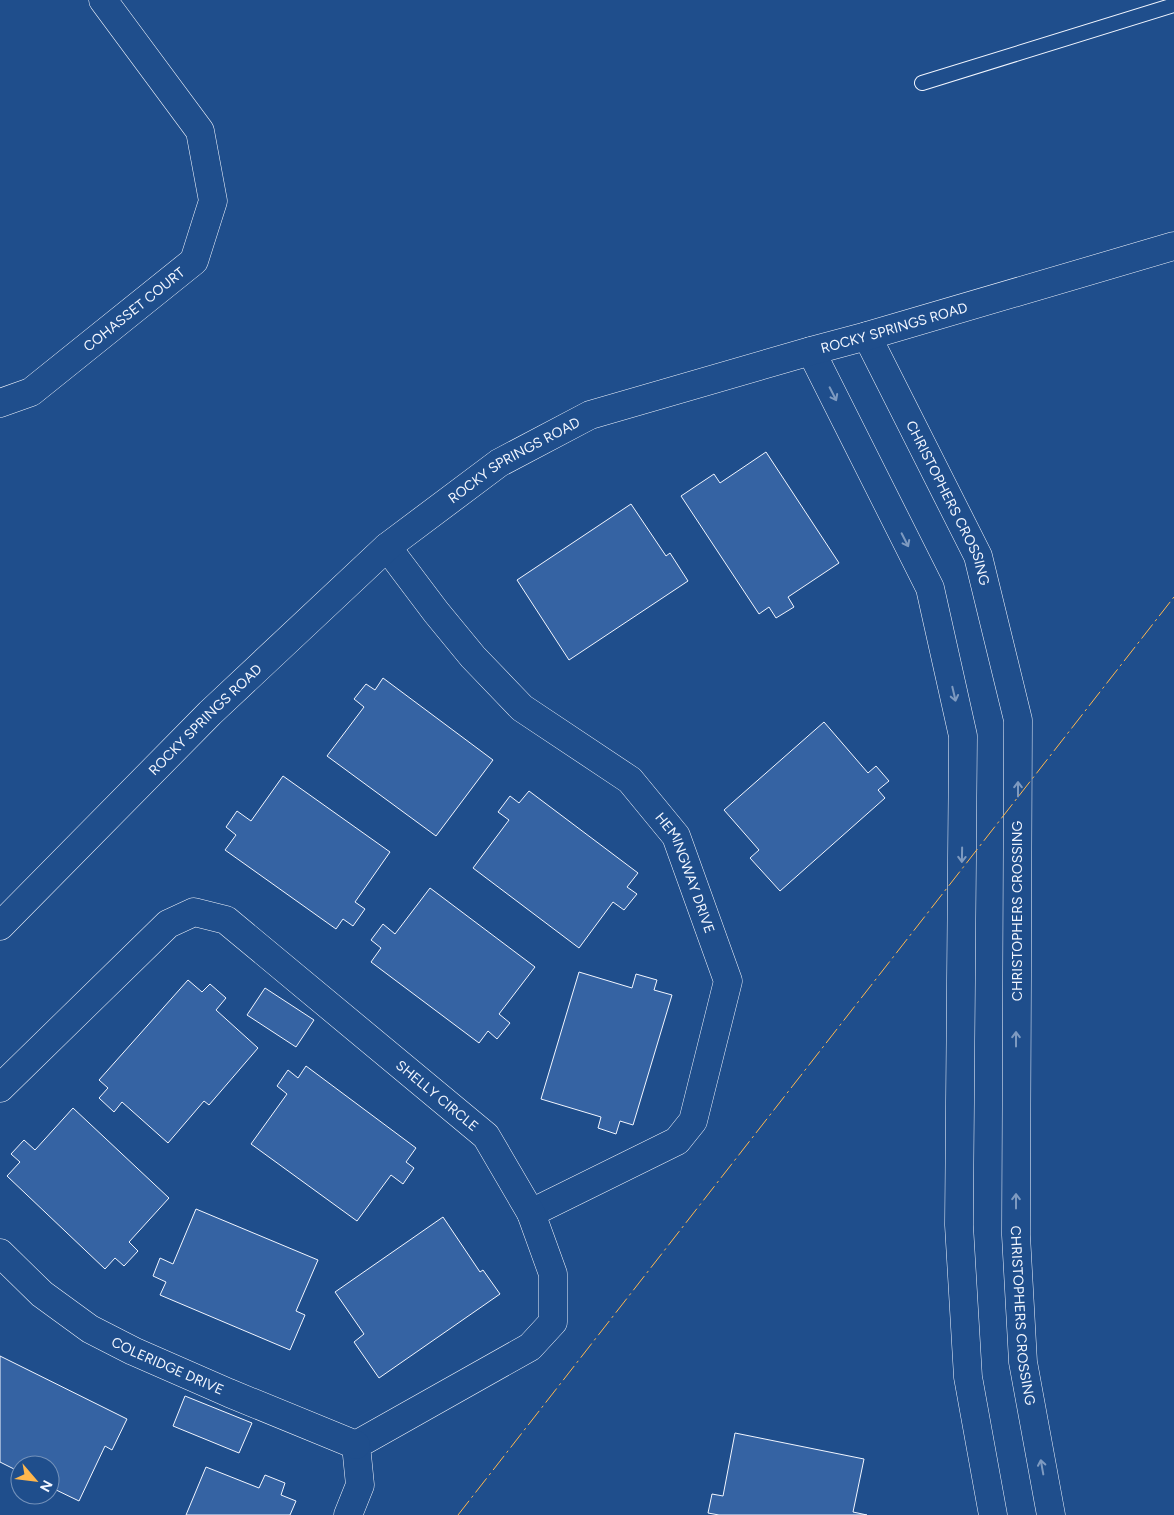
<svg xmlns="http://www.w3.org/2000/svg" width="1174" height="1515" viewBox="0 0 1174 1515" font-family="Figtree,sans-serif">
<style>
.building{fill:#3563a3;stroke:#f2f6ff}
.lines{fill:none;stroke-linecap:round;stroke-linejoin:round}
.service-casing{stroke:#f2f6ff;stroke-width:16}
.minor-casing{stroke:#f2f6ff;stroke-width:29}
.tertiary-casing{stroke:#f2f6ff;stroke-width:29}
.service{stroke:#1f4e8c;stroke-width:14}
.minor{stroke:#1f4e8c;stroke-width:28}
.tertiary{stroke:#1f4e8c;stroke-width:28}
.power{stroke:#ffb74d;stroke-width:1;stroke-dasharray:18 4 2.5 4;stroke-linecap:butt}
.oneway{stroke:#7e9ac0}
.labels{text-anchor:middle;stroke-width:4;stroke-linejoin:round;paint-order:stroke}
.street-label{font-size:14px;fill:#f2f6ff;stroke:#1f4e8c}
</style>
<rect width="100%" height="100%" fill="#1f4e8c"/>
<g class="building">
<polygon points="766,452 839,563 788,597 794,607 776,618 769,607 759,614 681,496 714,474 720,483"/>
<polygon points="631,504 666,556 670,553 688,581 569,660 517,580"/>
<polygon points="383,678 493,760 436,836 327,756 364,707 354,699 366,684 375,690"/>
<polygon points="824,722 868,773 876,766 889,781 878,790 885,798 780,891 750,858 759,850 724,810"/>
<polygon points="283,776 390,852 355,902 365,909 353,926 343,919 336,929 225,850 236,835 226,827 237,811 251,821"/>
<polygon points="529,791 638,873 627,887 637,894 624,910 613,902 579,948 473,868 509,820 498,812 510,796 519,803"/>
<polygon points="430,888 535,967 499,1014 510,1023 497,1039 488,1031 479,1043 371,962 381,948 371,940 383,924 395,934"/>
<polygon points="579,972 632,988 636,974 657,980 654,990 672,995 633,1125 620,1121 616,1134 598,1128 601,1117 541,1099"/>
<polygon points="188,980 202,992 210,984 226,998 216,1010 258,1048 209,1105 204,1101 168,1143 122,1102 114,1112 99,1098 108,1088 99,1080"/>
<polygon points="265,988 314,1020 296,1047 247,1015"/>
<polygon points="306,1066 416,1148 406,1162 414,1168 403,1184 391,1175 357,1221 251,1144 287,1094 277,1086 288,1070 298,1078"/>
<polygon points="73,1108 169,1198 129,1242 138,1251 124,1266 115,1258 105,1269 7,1176 20,1162 11,1154 24,1140 35,1150"/>
<polygon points="196,1209 318,1260 296,1311 305,1315 290,1350 160,1295 166,1282 153,1276 160,1258 173,1264"/>
<polygon points="443,1217 480,1272 483,1270 500,1294 379,1378 354,1342 364,1334 335,1292"/>
<polygon points="0,1356 127,1419 112,1450 105,1446 79,1501 50,1487 50,1465 20,1465 20,1472 0,1462"/>
<polygon points="185,1396 252,1423 239,1453 173,1426"/>
<polygon points="735,1433 864,1459 853,1512 867,1515 719,1515 708,1513 712,1494 723,1496"/>
<polygon points="206,1467 259,1488 265,1475 285,1483 281,1495 296,1501 290,1515 186,1515"/>
</g>
<g class="lines">
<g class="service-casing">
<polyline id="service" points="922,83 1174,5"/>
</g>
<g class="minor-casing">
<g id="minor">
<path id="s1" d="M0,403L31,392L194,261L213,201L200,131L103,0"/>
<path id="s2" d="M387,547L436,612L473,657L522,708L630,780L676,836L728,981L693,1121L677,1141L531,1213"/>
<path id="s3" d="M0,1088L168,924L194,912L226,920L486,1136L531,1213L553,1274V1322L530,1347L356,1445L360,1485L348,1515"/>
<path id="s4" d="M0,1253L42,1294L90,1329L133,1351L229,1393L356,1445"/>
</g>
</g>
<g class="tertiary-casing">
<g id="tertiary">
<path id="s5" d="M867,336L978,556L1018,720L1016,1235L1023,1362L1051,1515"/>
<polyline points="811,351 930,588 963,736 959,1225 968,1377 993,1515"/>
<path id="s6" d="M0,926L210,713L387,547L499,463L590,415L811,351L867,336L1174,246"/>
</g>
</g>
<use href="#service" class="service"/>
<use href="#minor" class="minor"/>
<use href="#tertiary" class="tertiary"/>
<polyline class="power" points="458,1515 1174,597"/>
</g>
<defs><path id="oneway-shaft" d="M-6 0H5M1.5-3L5.5 0L1.5 3" fill="none" stroke-width="1.6" stroke-linecap="round" stroke-linejoin="round" transform="scale(1.25)"/></defs>
<g class="oneway">
<use href="#oneway-shaft" transform="translate(833 394) rotate(63)"/>
<use href="#oneway-shaft" transform="translate(905 540) rotate(63)"/>
<use href="#oneway-shaft" transform="translate(954 694) rotate(77)"/>
<use href="#oneway-shaft" transform="translate(1018 789) rotate(-90)"/>
<use href="#oneway-shaft" transform="translate(962 855) rotate(91)"/>
<use href="#oneway-shaft" transform="translate(1016 1039) rotate(-90)"/>
<use href="#oneway-shaft" transform="translate(1016 1201) rotate(-90)"/>
<use href="#oneway-shaft" transform="translate(1042 1467) rotate(-100)"/>
</g>
<g class="labels">
<g class="street-label">
<text dy="5" stroke="none"><textPath href="#s1" startOffset="165">COHASSET COURT</textPath></text>
<text dy="5" stroke="none"><textPath href="#s6" startOffset="1101">ROCKY SPRINGS ROAD</textPath></text>
<text dy="5" stroke="none"><textPath href="#s6" startOffset="696">ROCKY SPRINGS ROAD</textPath></text>
<text dy="5" stroke="none"><textPath href="#s5" startOffset="186">CHRISTOPHERS CROSSING</textPath></text>
<text dy="5" stroke="none"><textPath href="#s6" startOffset="291">ROCKY SPRINGS ROAD</textPath></text>
<text dy="5" stroke="none"><textPath href="#s2" startOffset="450">HEMINGWAY DRIVE</textPath></text>
<text transform="translate(1017 911) rotate(-90)" y="5">CHRISTOPHERS CROSSING</text>
<text dy="5" stroke="none"><textPath href="#s3" startOffset="571">SHELLY CIRCLE</textPath></text>
<text dy="5" stroke="none"><textPath href="#s5" startOffset="1011">CHRISTOPHERS CROSSING</textPath></text>
<text dy="5" stroke="none"><textPath href="#s4" startOffset="204">COLERIDGE DRIVE</textPath></text>
</g>
</g>
<g transform="translate(35 1480) rotate(118)"><circle r="24" fill="#1f4e8c" stroke="#7391ba"/>
<path d="M0-4L9 19L0 12L-9 19Z" fill="#ffb74d"/>
<text y="-8" font-size="14" font-weight="bold" text-anchor="middle" fill="#f2f6ff">N</text>
</g>
</svg>
